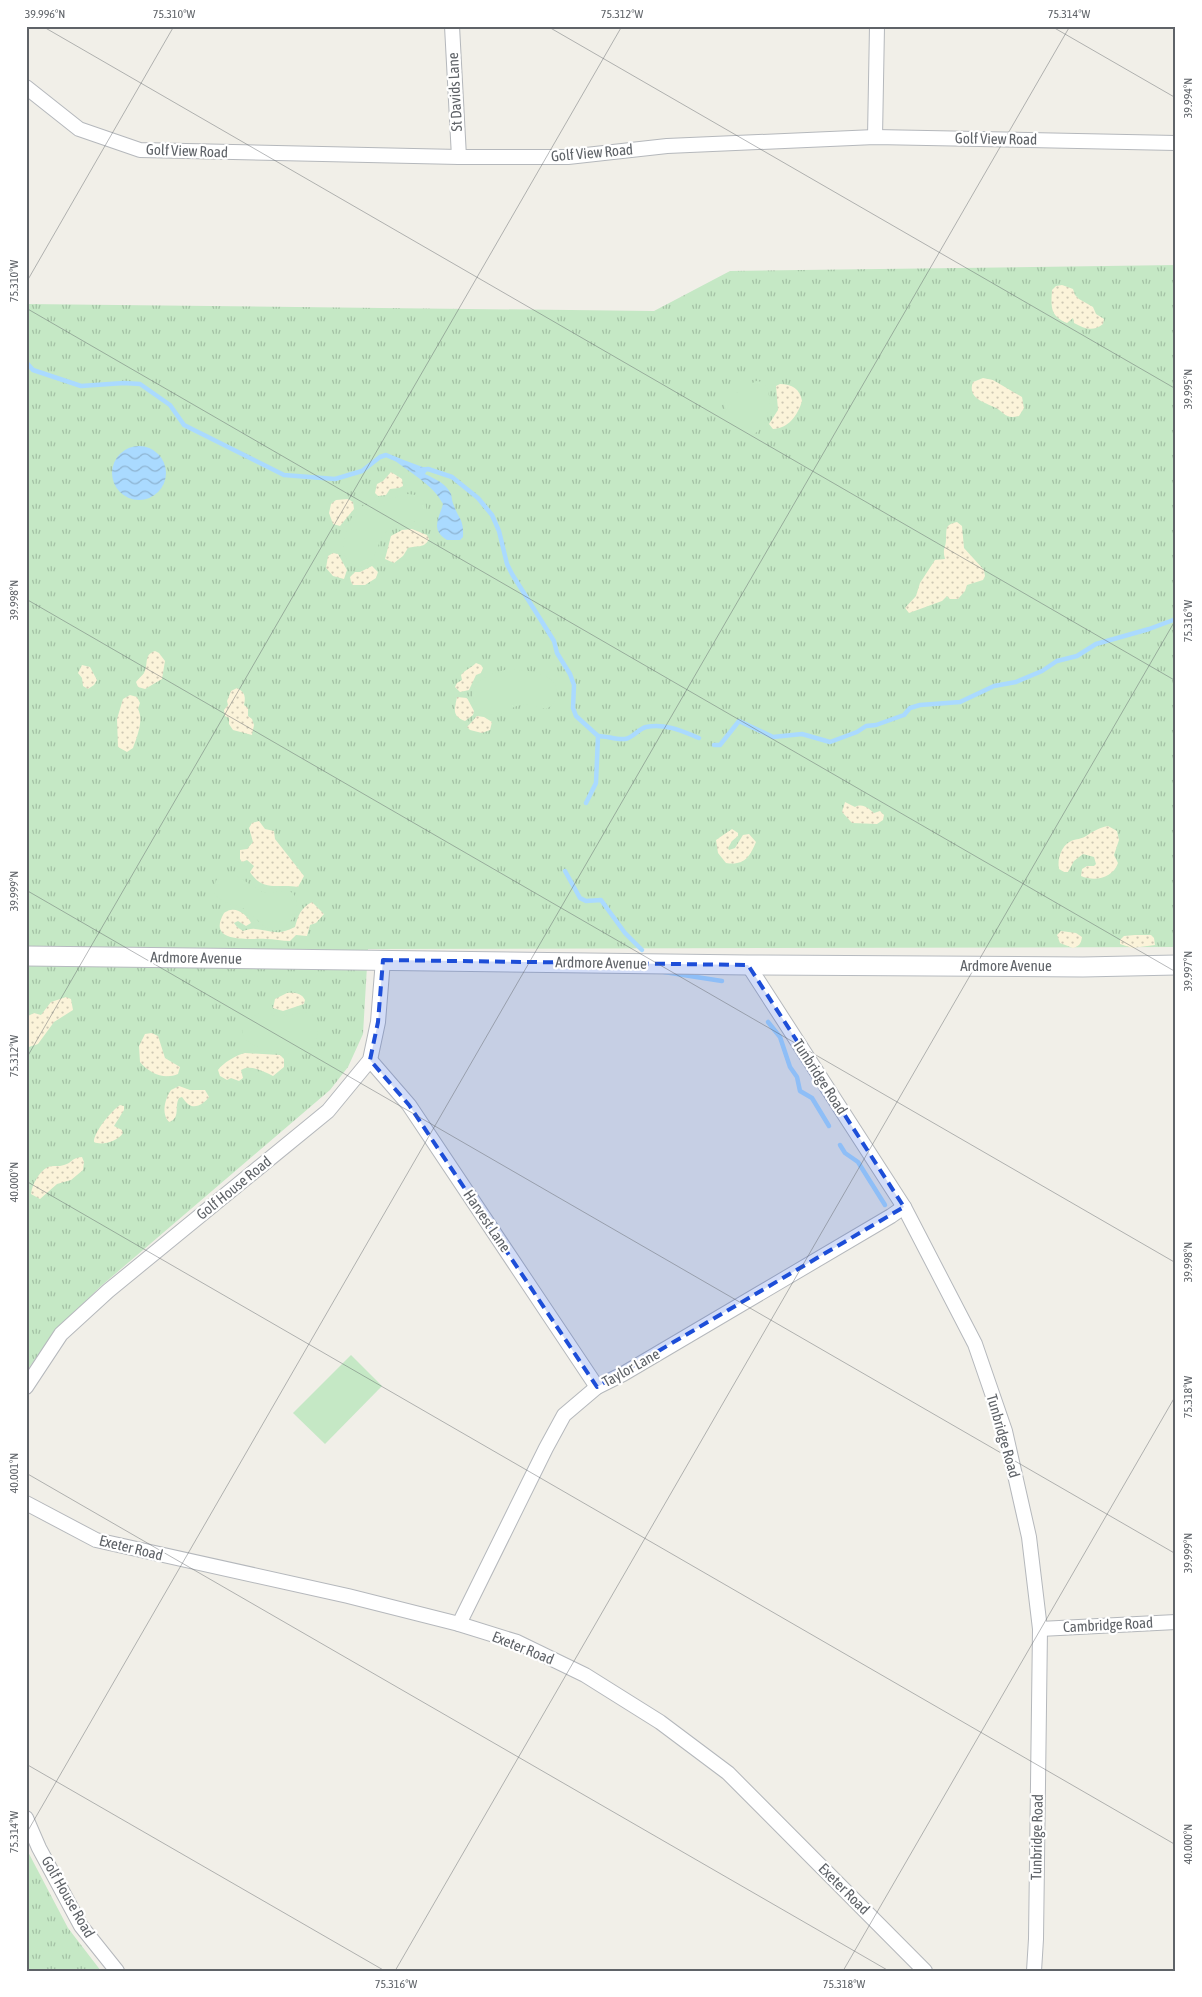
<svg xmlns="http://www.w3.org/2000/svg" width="1202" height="1997" viewBox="0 0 1202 1997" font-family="'Asap Condensed',sans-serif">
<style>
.grass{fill:url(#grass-tufts)}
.sand{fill:url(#sand-dots)}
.garden{fill:#c5e8c5}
.water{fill:url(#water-waves)}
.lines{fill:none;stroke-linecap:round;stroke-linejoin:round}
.stream{stroke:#aadaff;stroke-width:4.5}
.street-casing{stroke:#b5b8bc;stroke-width:16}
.secondary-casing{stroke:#b6babf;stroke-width:21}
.street{stroke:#fff;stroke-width:14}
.secondary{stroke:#fff;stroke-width:19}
.marked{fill:#1d4ed8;fill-opacity:0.2;stroke:#1d4ed8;stroke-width:4;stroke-dasharray:10 6;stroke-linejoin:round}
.ticks{fill:none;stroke:#5f6368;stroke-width:1;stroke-opacity:0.45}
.labels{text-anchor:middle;stroke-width:4.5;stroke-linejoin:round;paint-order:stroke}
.street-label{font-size:15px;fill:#5f6368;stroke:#fff}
.neatline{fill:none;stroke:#5f6368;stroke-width:2}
.ticks-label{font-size:12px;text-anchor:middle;fill:#5f6368}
</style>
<defs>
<pattern id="grass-tufts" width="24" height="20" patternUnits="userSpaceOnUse" patternTransform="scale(1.25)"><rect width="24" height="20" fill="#c5e8c5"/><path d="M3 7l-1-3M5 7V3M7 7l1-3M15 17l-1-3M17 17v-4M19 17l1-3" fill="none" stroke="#a3c0a4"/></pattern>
<pattern id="sand-dots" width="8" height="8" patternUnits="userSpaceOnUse" patternTransform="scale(1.25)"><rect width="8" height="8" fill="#fbf3d9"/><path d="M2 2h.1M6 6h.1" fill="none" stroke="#cec8b4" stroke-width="1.8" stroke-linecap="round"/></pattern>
<pattern id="water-waves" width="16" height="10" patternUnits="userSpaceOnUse" patternTransform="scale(1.25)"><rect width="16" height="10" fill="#aadaff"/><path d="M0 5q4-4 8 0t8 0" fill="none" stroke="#8eb4d2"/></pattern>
</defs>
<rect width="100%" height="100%" fill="#f1efe8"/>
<g class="grass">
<polygon points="1176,265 1176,947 368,949 363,1034 348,1067 330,1090 101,1286 56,1330 26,1372 26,304 654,311 730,271"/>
<polygon points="26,1848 68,1928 101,1971 26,1971"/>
</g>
<g class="sand">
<path d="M1062,285L1073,289L1075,295L1079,299L1093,307L1096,314L1104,319L1103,324C1093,332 1085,329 1074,323L1073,318L1067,323C1050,316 1051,307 1052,290L1056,286Z"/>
<path d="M983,378L993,380L1022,397L1024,408L1019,416C1005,420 1005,412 994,407C984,402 967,398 973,382Z"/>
<path d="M780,384C792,384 800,389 802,401C798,415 788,429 773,429L769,424L778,410L776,386Z"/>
<polygon points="391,472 402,479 403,486 399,488 390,489 386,495 378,496 375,493 377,484 383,481"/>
<polygon points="348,499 353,502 354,509 340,526 333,524 329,513 331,504 336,500"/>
<path d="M957,522L962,526L964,548L984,570L985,576L983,580L967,585L965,591L958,599H950L947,596L942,601L909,613L905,608L916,596L920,583L935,560L945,559C942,548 946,548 946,539C947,529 944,525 957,522Z"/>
<path d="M412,529L427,535L429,539C424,549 417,545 408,548L403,556L394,563L385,559L391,536L402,530Z"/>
<polygon points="333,553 338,554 347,570 344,579 333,576 326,568 328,556"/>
<polygon points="372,566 378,572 376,578 365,585 353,585 351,582 350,577 355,572 360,572"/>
<path d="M155,651L159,653L165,661L162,679L145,689L138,687L136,682C138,679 142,676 144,673C149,664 143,655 155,651Z"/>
<path d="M476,663L481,665L483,668L481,673L476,675L469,690L460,692L455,687L457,683L462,680L461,675C466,669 471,668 476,663Z"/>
<polygon points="82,665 90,667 97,680 94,685 88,689 83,686 82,678 78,673"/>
<path d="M237,688C245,692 246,697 244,705L248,708V716L252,719L254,725L252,735L233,730L229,724V718L225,716L224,710L228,705L227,701L231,691Z"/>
<path d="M130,695L137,697L140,703L138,709C144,720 137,737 133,748L127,752L118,747L117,719L123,699Z"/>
<path d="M457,697L467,698L474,711L473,715L465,721C451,716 455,708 457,697Z"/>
<polygon points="477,716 484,717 492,722 490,730 482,733 470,730 467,727"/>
<path d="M845,802L855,807C863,803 868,808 874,813L880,811L884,815L883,820L877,824L852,823L842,812Z"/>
<path d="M259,821L265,829L274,831L275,839L304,876L298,887C278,883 264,893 250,872L254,866L247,860L242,862L240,859V850L247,849L253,842L249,828L252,823Z"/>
<path d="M1108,826L1117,831L1119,840L1114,855L1118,863C1113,878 1095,882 1081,876L1082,869L1087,866H1094L1096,864L1094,857L1083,854L1074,861L1068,872H1064L1059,869C1057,859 1061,846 1071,841C1076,839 1082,839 1086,836C1094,831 1098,828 1108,826Z"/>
<path d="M732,829L738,833V836L732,841L728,848L729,850L735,848L743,835L749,834L756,842C750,856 745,866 726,863L718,853L716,840Z"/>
<path d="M312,902L324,914L316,923L310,925L307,936L296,935L290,941C282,941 274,939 266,939C249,938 206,944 224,913C226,912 228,910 231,910C238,908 249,917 251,923L246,926L238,921L234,923L237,927L243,931C247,930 252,928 255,929C274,931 277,936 295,927C298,915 301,908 312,902Z"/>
<path d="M1061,931L1076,933L1082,937C1081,944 1079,946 1073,948L1060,943L1057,935Z"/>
<polygon points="1135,935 1151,935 1154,938 1155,945 1132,948 1120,944 1120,940 1124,936"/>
<path d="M287,993C293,992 302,993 305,1000L304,1004L283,1011L273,1008L275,999Z"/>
<polygon points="66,997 71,999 73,1010 54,1022 38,1044 26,1048 26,1017 34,1013 41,1015 51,1002"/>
<path d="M152,1033L158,1036L165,1058L180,1067L178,1074C164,1080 149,1073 140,1062L139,1046L145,1034Z"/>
<path d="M245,1053L280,1055L284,1059V1067L273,1076C264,1072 251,1064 241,1070L243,1078L239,1081L231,1078L227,1080L220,1076L218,1070C223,1063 236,1055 245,1053Z"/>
<path d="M179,1086L190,1090H205L209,1097C205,1103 195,1110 188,1104C185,1102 184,1099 182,1097L179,1098C174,1107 181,1118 169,1122C161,1113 165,1099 171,1090Z"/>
<path d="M120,1105L124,1106V1110L114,1126L122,1130L123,1133C118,1141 102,1146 94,1142C93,1133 112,1110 120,1105Z"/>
<path d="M82,1157L84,1162L83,1170L71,1180L57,1184L40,1199L31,1194C32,1185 39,1171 48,1167C53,1165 59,1167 64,1165C73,1163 70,1158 82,1157Z"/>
</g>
<g class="garden">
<path d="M756,381L764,382C777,402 765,436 741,440C731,435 724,413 725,402L731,396Z"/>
<path d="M408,494L416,495L425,501L427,512C417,528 398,520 386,532C374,544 380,565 356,567C351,564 347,562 345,556C341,545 349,515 359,508C366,503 398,497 408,494Z"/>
<path d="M509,669C525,671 558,671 557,694C557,702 552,706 546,709C539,708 530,704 523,705C510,705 504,719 487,714C482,713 478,709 476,704C463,683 493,672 509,669Z"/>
<path d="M231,874C244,878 255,890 264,892C274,894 283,888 293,893C303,908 291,928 274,931C261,928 257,917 246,910C234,903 227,906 215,895C214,886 214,881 221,875Z"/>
<path d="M261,1012C282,1019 289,1014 310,1012C321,1021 320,1046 306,1052C294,1057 250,1050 244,1037C242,1034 242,1030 242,1026L250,1018Z"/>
<polygon points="351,1355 382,1386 325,1444 293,1413"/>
</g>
<g class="water">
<circle cx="139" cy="473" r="27"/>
<path d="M393,456L428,469L425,474C435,479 446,483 451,494C452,498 452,502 454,506C459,519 464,520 463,537L460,540H447C430,529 439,519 443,504C432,483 409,473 392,458Z"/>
</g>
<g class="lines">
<g class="stream">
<polyline points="26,362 33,370 81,386 124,383 140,384 170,405 184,425 284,475 335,479 362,471 380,457 386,455 398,460"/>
<polyline points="417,470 428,469 452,477 478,498 492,515 499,531 507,564 512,574 554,641 557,653 570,674 574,685 573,708 576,716 598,736 596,783 586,803"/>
<path d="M598,736C607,736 616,740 625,739C633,738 638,729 646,727C665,723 682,731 699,738"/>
<polyline points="714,745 720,745 739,721 773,737 802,734 830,742 857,732 866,726 876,725 904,715 910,708 920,705 960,702 994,686 1016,682 1042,671 1057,661 1077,656 1096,644 1149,629 1176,619"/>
<polyline points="565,871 580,898 586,901 601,900 625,933 642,950"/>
<polyline points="664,972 722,981"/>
<polyline points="768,1022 780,1037 790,1067 797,1077 800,1091 812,1098 829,1126"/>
<polyline points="840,1145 845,1153 858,1162 885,1205"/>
</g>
<g class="street-casing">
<g id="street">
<polyline points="452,26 459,157"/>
<polyline points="26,87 79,129 140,150 459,157 568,157 667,146 875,137 1176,143"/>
<polyline points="875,137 877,26"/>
<polyline points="748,965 904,1207 975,1344 1005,1431 1029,1537 1040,1629 1036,1939 1034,1971"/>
<polyline points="370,1060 409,1105 597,1387"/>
<polyline points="26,1387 61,1334 108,1291 328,1111 370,1060 378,1022 383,960"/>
<polyline points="26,1503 96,1540 348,1596 459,1624 517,1642 585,1675 660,1722 728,1773 925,1971"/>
<polyline points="459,1624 546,1448 564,1415 597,1387 623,1374 891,1216 904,1207"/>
<polyline points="1040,1629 1176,1622"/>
<polyline points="26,1818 39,1848 81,1926 117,1971"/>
</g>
</g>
<g class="secondary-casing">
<polyline id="secondary" points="26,956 748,965 1083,967 1176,965"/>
</g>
<use href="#street" class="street"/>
<use href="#secondary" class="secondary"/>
</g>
<path class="marked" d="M383,960L748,965L904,1207L597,1387L409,1105L370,1060L378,1022Z"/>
<path class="ticks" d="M42,26L1176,681M547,26L1176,389M1051,26L1176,98M26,283L174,26M26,308L1176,972M26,599L1176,1263M26,890L1176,1554M26,1059L622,26M26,1181L1176,1845M26,1473L889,1971M26,1764L385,1971M26,1834L1070,26M395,1971L1176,619M843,1971L1176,1395"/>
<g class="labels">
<g class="street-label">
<text transform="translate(455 92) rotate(-93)" y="5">St Davids Lane</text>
<text transform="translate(996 139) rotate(1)" y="5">Golf View Road</text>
<text transform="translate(187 151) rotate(2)" y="5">Golf View Road</text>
<text transform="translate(592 153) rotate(-5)" y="5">Golf View Road</text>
<text transform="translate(196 958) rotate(1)" y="5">Ardmore Avenue</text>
<text transform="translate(601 963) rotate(1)" y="5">Ardmore Avenue</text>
<text x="1006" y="971">Ardmore Avenue</text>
<text transform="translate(820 1077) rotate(57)" y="5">Tunbridge Road</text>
<text transform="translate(234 1188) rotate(-39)" y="5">Golf House Road</text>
<text transform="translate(487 1221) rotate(56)" y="5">Harvest Lane</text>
<text transform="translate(631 1368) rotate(-29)" y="5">Taylor Lane</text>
<text transform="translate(1003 1436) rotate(74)" y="5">Tunbridge Road</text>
<text transform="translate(131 1548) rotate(14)" y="5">Exeter Road</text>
<text transform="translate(1108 1625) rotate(-3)" y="5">Cambridge Road</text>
<text transform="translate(523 1648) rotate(22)" y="5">Exeter Road</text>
<text transform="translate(1037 1837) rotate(-89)" y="5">Tunbridge Road</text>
<text transform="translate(844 1889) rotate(45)" y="5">Exeter Road</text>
<text transform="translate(68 1897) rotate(60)" y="5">Golf House Road</text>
</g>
</g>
<rect width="1202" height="1997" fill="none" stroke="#ffffff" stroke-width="55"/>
<rect x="28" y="28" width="1146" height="1942" class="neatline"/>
<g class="ticks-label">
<text x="45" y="18">39.996°N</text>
<text x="174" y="18">75.310°W</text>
<text x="622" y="18">75.312°W</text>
<text x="1069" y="18">75.314°W</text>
<text transform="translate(1188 98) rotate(-90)" y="4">39.994°N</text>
<text transform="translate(14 281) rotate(-90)" y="4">75.310°W</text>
<text transform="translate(1188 389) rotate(-90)" y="4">39.995°N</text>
<text transform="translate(14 600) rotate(-90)" y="4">39.998°N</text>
<text transform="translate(1188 621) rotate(-90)" y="4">75.316°W</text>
<text transform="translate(14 891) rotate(-90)" y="4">39.999°N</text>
<text transform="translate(1188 971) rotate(-90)" y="4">39.997°N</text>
<text transform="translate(14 1056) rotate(-90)" y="4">75.312°W</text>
<text transform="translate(14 1182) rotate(-90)" y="4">40.000°N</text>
<text transform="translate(1188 1262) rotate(-90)" y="4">39.998°N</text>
<text transform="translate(1188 1397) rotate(-90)" y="4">75.318°W</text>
<text transform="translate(14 1473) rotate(-90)" y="4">40.001°N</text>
<text transform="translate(1188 1553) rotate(-90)" y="4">39.999°N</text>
<text transform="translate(14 1832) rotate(-90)" y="4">75.314°W</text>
<text transform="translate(1188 1844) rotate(-90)" y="4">40.000°N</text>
<text x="396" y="1988">75.316°W</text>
<text x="844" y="1988">75.318°W</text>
</g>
</svg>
